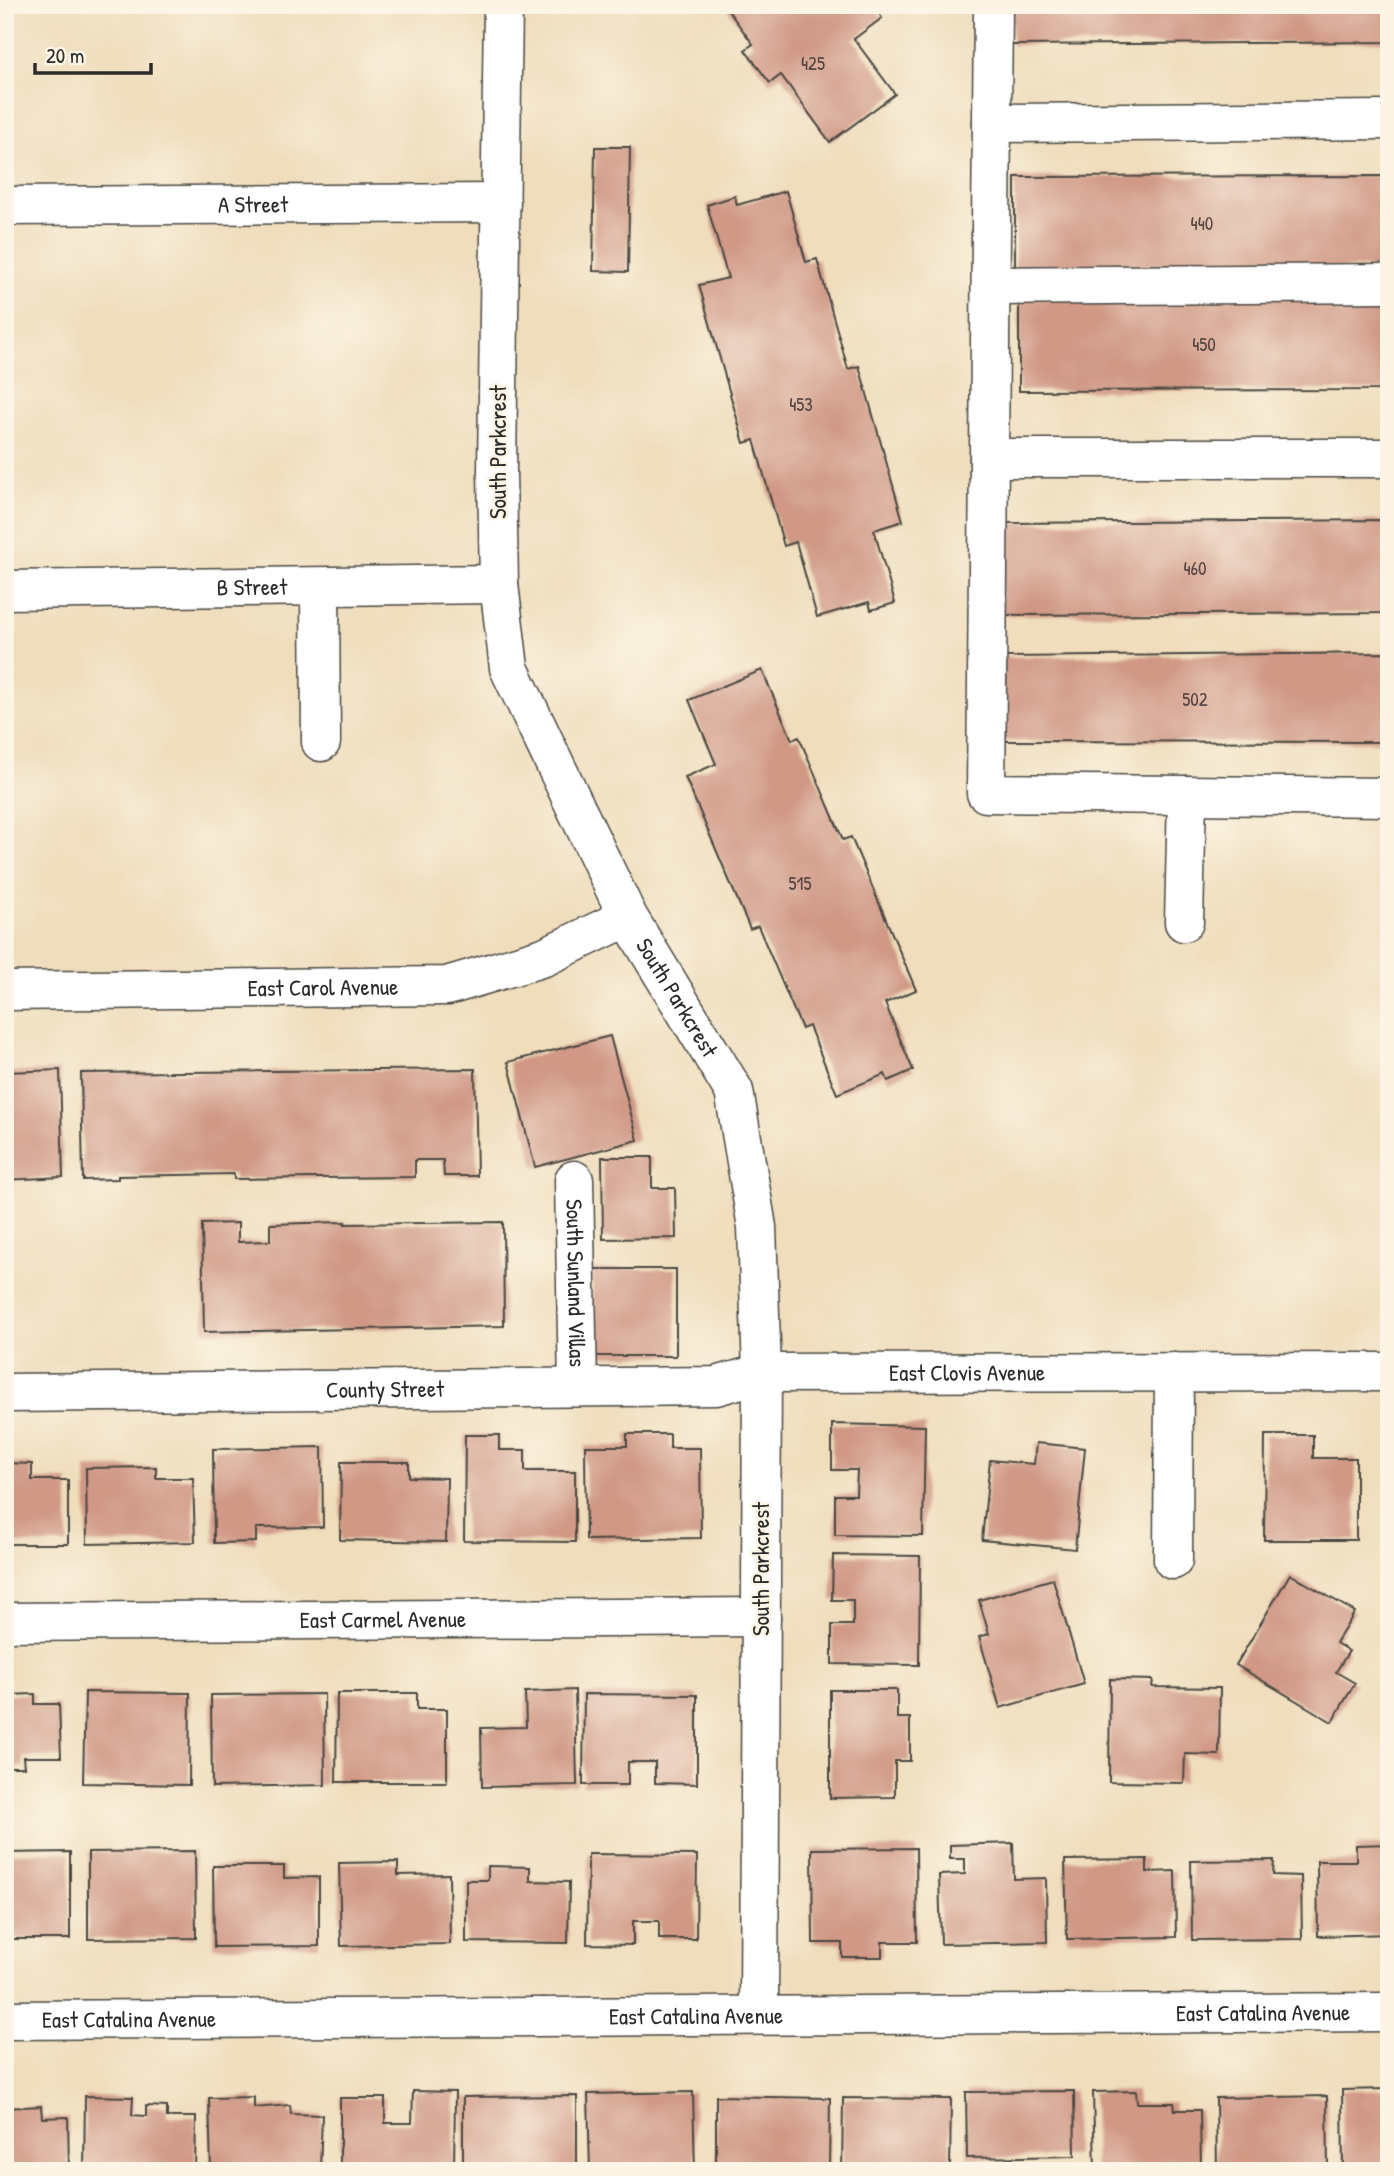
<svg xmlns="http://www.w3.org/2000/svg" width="1394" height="2176" viewBox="0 0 1394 2176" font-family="'Patrick Hand',sans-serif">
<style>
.building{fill:#d09885}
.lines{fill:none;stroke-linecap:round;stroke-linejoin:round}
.minor-casing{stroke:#484641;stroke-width:41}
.minor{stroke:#fff;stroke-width:38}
.labels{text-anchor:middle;stroke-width:5;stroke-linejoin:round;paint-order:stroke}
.number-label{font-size:19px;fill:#544642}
.street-label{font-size:23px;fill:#2b2b2b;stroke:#fcf5e5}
</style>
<rect width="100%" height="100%" fill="#fcf5e5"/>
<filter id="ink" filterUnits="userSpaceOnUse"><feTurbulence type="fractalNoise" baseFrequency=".0143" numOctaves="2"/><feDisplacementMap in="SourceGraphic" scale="14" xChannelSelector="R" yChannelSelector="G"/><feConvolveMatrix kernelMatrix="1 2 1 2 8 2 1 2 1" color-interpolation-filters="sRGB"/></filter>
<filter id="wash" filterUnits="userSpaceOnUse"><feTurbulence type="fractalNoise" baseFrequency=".00686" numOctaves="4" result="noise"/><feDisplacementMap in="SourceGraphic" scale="28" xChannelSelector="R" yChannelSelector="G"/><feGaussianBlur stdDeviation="1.57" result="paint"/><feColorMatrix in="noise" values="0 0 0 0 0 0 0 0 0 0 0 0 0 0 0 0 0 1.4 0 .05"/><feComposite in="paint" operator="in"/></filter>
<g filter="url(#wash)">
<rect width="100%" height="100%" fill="#efddbc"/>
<g id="blocks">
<g class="building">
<polygon points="724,5 873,5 882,18 854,39 895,94 830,142 781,75 770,83 745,50 753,44"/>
<polygon points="1012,5 1389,5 1389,42 1012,45"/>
<polygon points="595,147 630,147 628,272 593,271"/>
<polygon points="1389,176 1389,268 1015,269 1015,177"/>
<polygon points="786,191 806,262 817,259 848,369 859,366 903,521 874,530 895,603 871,610 869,602 817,617 796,542 784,546 754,440 744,443 699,285 728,278 707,205 735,196 737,205"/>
<polygon points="1389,298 1389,390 1019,391 1019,299"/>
<polygon points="1389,520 1389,613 1001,615 1001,523"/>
<polygon points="1389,653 1389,742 1001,741 1001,657"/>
<polygon points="762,670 792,740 799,737 843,840 851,837 916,990 885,1003 913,1070 888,1081 885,1074 837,1094 809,1026 802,1029 758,926 750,929 685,777 716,764 689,700"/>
<polygon points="610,1036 638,1140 535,1167 508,1062"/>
<polygon points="475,1069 477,1176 444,1176 443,1160 415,1160 415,1177 234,1179 234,1174 118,1176 118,1179 83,1180 81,1073"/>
<polygon points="60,1070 63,1177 5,1180 5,1072"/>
<polygon points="602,1157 652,1157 652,1188 675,1188 676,1238 603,1239"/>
<polygon points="345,1222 345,1224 503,1222 504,1326 204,1332 202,1224 238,1223 238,1242 270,1241 270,1224"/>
<polygon points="593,1269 676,1269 676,1356 592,1356"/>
<polygon points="832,1424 925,1426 923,1536 835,1535 835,1495 856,1495 857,1470 832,1470"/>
<polygon points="627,1434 670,1434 670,1448 700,1448 701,1538 586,1540 585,1446 627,1446"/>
<polygon points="465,1435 499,1435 499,1450 525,1450 525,1471 575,1471 575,1542 464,1541"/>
<polygon points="1265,1435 1313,1435 1313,1458 1356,1458 1356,1540 1264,1540"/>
<polygon points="1036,1443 1085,1448 1075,1549 982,1540 990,1460 1034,1464"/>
<polygon points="322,1447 323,1527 256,1528 256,1542 214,1543 213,1449"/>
<polygon points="341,1462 409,1462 409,1477 447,1478 446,1542 340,1540"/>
<polygon points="5,1463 32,1464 32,1480 68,1480 68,1544 5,1544"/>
<polygon points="156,1467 156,1478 193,1478 195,1542 87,1544 86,1468"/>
<polygon points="833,1555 920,1556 919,1665 832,1664 832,1625 853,1625 853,1600 832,1600"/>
<polygon points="1290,1574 1355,1612 1336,1643 1349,1651 1336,1672 1355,1683 1332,1722 1236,1665"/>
<polygon points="1053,1579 1084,1684 1000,1708 979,1637 989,1634 979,1600"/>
<polygon points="1110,1679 1153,1680 1152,1687 1220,1688 1219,1755 1185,1754 1184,1783 1109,1782"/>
<polygon points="575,1690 577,1785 482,1787 481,1728 526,1727 525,1692"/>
<polygon points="830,1690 897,1690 897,1718 910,1718 910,1761 895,1761 895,1797 830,1798"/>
<polygon points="85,1692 190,1693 189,1785 83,1783"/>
<polygon points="337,1693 417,1693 417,1709 447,1709 447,1782 336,1782"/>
<polygon points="35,1694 35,1704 59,1704 61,1757 23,1757 24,1767 5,1767 5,1695"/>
<polygon points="324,1694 325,1785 212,1787 211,1695"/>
<polygon points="584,1694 697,1695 697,1784 655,1783 655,1762 628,1762 628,1785 583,1785"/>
<polygon points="1013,1843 1014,1879 1046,1878 1047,1942 941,1944 939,1875 965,1874 965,1859 950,1859 950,1845"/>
<polygon points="1389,1844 1389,1934 1318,1936 1317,1861 1356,1861 1356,1845"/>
<polygon points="916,1848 917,1942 882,1942 882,1957 842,1957 842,1943 813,1943 812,1849"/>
<polygon points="195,1851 196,1938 88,1939 88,1852"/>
<polygon points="70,1852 70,1939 5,1939 5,1853"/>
<polygon points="588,1854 697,1855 696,1939 659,1939 659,1921 633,1921 633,1945 587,1944"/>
<polygon points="1147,1859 1147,1872 1175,1871 1176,1937 1067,1939 1065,1860"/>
<polygon points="1274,1860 1273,1875 1301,1876 1302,1939 1192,1940 1191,1861"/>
<polygon points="398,1862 398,1875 449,1874 450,1944 341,1946 339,1863"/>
<polygon points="213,1866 284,1866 284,1878 319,1877 319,1946 214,1947"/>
<polygon points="488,1866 530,1867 530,1881 569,1882 568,1943 466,1942 466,1880 488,1880"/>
<polygon points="1385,2089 1385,2111 1389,2111 1389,2171 1343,2171 1342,2090"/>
<polygon points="413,2091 455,2092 454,2171 340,2171 340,2098 385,2098 385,2123 412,2123"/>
<polygon points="1074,2091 1075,2156 967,2158 966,2092"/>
<polygon points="1136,2091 1137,2103 1174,2103 1175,2110 1200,2110 1201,2171 1095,2171 1093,2092"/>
<polygon points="693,2092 695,2171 590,2171 588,2094"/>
<polygon points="85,2096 133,2097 132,2115 146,2116 146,2106 167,2107 167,2117 196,2117 195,2171 84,2171"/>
<polygon points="577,2096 577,2171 463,2171 463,2097"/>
<polygon points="716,2096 830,2098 829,2171 716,2171"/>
<polygon points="1327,2096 1328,2171 1217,2171 1216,2098"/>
<polygon points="254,2097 254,2108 290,2105 291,2114 322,2115 320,2171 211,2171 209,2098"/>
<polygon points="843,2098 951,2099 950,2171 842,2171"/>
<polygon points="41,2106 42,2118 68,2117 69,2171 5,2171 5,2108"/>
</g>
</g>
</g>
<g filter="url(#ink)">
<use href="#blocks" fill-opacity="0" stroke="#484641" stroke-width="2"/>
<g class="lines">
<g class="minor-casing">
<g id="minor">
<path id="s1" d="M503,5L497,471L499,584L509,668L628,917L734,1091L757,1227L762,1373L759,2015"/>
<polyline points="993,5 986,793 1389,797"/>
<polyline points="992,123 1389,120"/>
<path id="s2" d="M5,206L501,203"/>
<polyline points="991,286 1389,283"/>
<polyline points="989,458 1389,458"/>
<polyline points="320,587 321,742"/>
<path id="s3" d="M5,590L499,584"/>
<polyline points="1184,922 1187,795"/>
<path id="s4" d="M5,991L447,986L544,957L628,917"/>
<path id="s5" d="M574,1180L578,1387"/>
<path id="s6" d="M5,1393L716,1386L762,1373L1389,1372"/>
<polyline points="1173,1560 1174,1372"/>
<path id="s7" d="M5,1622L761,1617"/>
<path id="s8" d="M5,2020L1389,2012"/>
</g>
</g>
<use href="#minor" class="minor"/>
</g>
</g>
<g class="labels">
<g class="number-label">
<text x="813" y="70">425</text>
<text x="1202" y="230">440</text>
<text x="1204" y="351">450</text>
<text x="801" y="411">453</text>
<text x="1195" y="575">460</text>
<text x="1195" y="706">502</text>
<text x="800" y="890">515</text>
</g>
<g class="street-label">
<text dy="8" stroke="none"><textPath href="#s2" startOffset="248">A Street</textPath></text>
<text transform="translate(498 452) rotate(-90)" y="8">South Parkcrest</text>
<text dy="8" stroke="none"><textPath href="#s3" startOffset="247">B Street</textPath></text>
<text dy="8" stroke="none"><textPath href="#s4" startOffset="318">East Carol Avenue</textPath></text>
<text dy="8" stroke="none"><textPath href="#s1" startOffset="1034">South Parkcrest</textPath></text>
<text dy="8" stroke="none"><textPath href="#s5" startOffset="103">South Sunland Villas</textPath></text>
<text dy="8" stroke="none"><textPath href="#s6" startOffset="964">East Clovis Avenue</textPath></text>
<text dy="8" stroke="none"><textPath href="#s6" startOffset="380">County Street</textPath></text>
<text transform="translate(761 1569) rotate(-90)" y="8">South Parkcrest</text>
<text dy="8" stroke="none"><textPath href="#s7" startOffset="378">East Carmel Avenue</textPath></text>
<text dy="8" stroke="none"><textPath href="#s8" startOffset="1258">East Catalina Avenue</textPath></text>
<text dy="8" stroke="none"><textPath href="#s8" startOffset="691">East Catalina Avenue</textPath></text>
<text dy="8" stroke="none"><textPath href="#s8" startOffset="124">East Catalina Avenue</textPath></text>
</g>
</g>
<rect width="1394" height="2176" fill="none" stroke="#fcf5e5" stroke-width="28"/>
<path d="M35 63v10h116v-10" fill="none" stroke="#2b2b2b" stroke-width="3.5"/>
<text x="46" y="63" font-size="21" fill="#2b2b2b" stroke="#fcf5e5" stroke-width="5" paint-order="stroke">20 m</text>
</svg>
